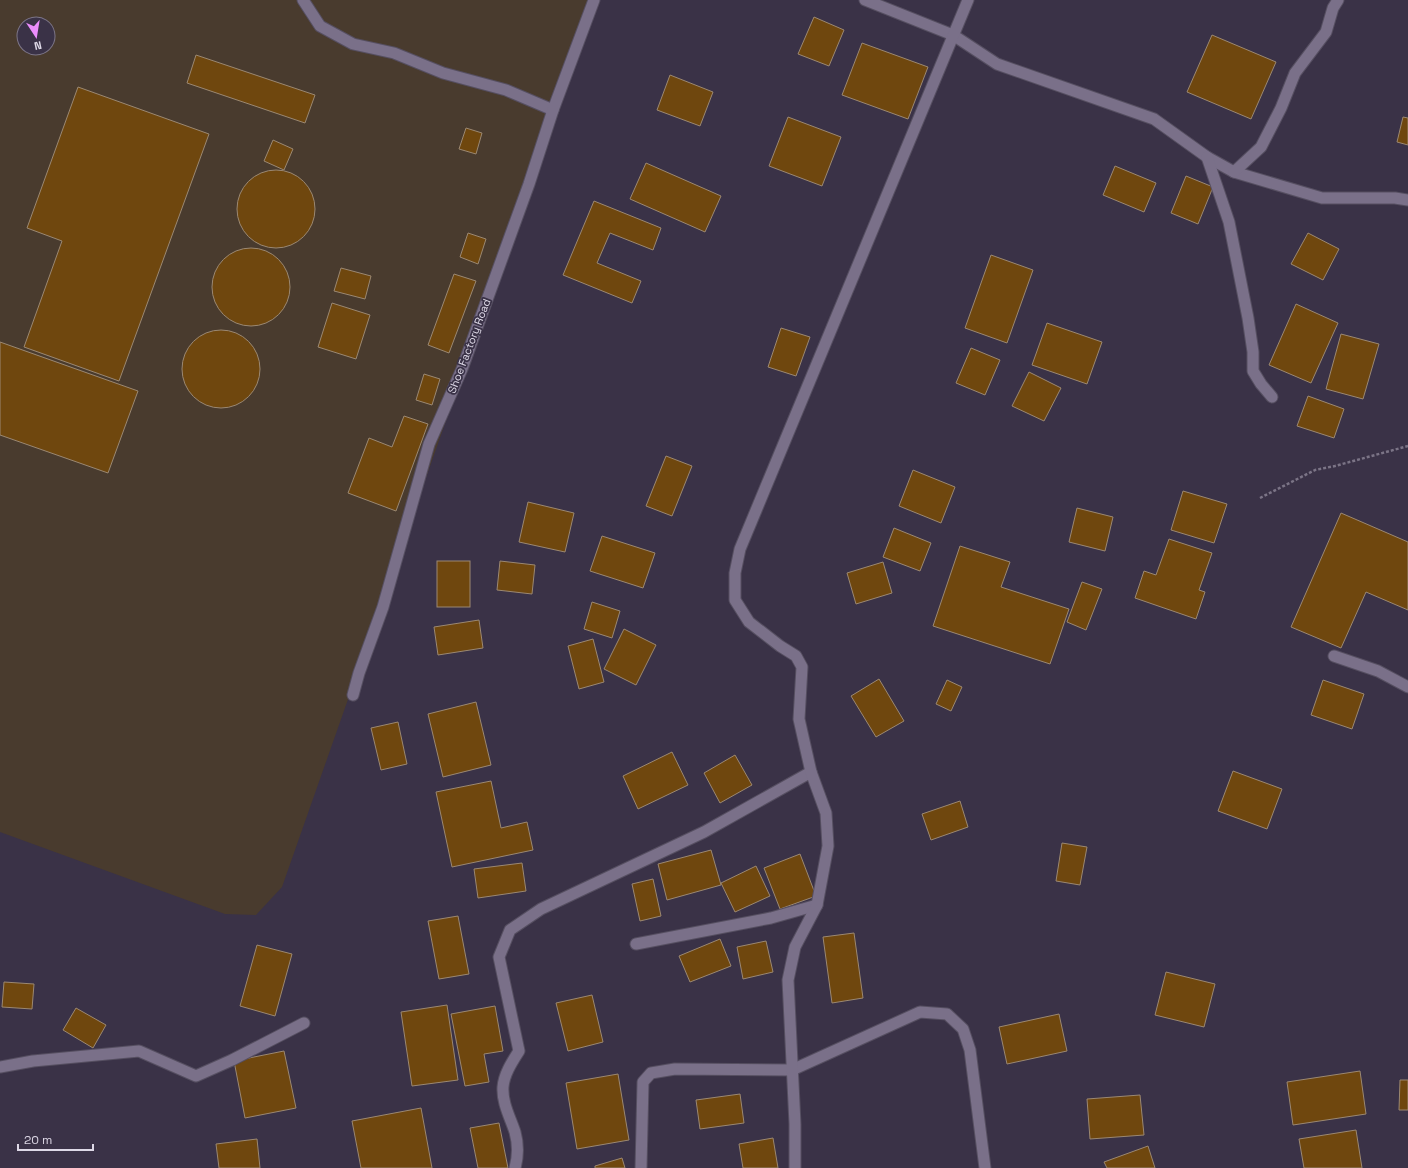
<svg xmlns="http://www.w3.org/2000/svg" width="1408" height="1168" viewBox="0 0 1408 1168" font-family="'Space Grotesk',sans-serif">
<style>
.industrial{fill:#493b2e;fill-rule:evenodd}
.building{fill:#6f470e;stroke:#9b8872}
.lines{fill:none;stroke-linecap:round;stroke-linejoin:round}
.service-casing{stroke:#564f61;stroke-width:13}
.minor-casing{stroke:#564f61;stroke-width:13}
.path{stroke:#7b7486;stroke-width:2.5;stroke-dasharray:3 2;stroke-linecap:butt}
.service{stroke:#7a7089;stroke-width:11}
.minor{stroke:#7a7089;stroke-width:11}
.labels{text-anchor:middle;stroke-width:3.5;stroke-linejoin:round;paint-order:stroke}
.street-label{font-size:11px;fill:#ded9e7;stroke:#3a3247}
</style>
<rect width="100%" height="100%" fill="#3a3247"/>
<path class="industrial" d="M0,0H594L282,887L256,915L225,914L0,832ZM24,24H48V48H24Z"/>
<g class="building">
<polygon points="814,17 844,30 829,66 798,54"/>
<polygon points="1212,35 1276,62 1251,119 1187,92"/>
<polygon points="862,43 928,67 908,119 842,95"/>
<polygon points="196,55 315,95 305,123 187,83"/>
<polygon points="670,75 713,92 700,126 657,110"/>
<polygon points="78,87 209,134 119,381 24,347 62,241 27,228"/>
<polygon points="788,117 841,137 822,186 769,166"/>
<polygon points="1403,117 1408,118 1408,145 1397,142"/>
<polygon points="466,128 482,133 476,154 459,149"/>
<polygon points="273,140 293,149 284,170 264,161"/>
<polygon points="646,163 721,196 705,232 630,199"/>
<polygon points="1115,166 1156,183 1144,212 1103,195"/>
<circle cx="276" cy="209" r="39"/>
<polygon points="1186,176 1213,187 1198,224 1171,213"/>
<polygon points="594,201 661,228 653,250 610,233 597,263 641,281 632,303 563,275"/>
<polygon points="468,233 486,239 478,264 460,257"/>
<polygon points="1308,233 1339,249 1323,280 1291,264"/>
<circle cx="251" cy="287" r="39"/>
<polygon points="991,255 1033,270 1007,343 965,328"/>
<polygon points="341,268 371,276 365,299 334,291"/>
<polygon points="454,274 476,281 449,353 428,345"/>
<polygon points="332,303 370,315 356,359 318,347"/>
<polygon points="1296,304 1338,323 1311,383 1269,365"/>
<polygon points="1047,323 1102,342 1087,384 1032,365"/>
<polygon points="781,328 810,337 796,376 768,367"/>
<circle cx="221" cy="369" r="39"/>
<polygon points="1341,334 1379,344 1363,399 1326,389"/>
<polygon points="0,342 138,391 108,473 0,435"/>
<polygon points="971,348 1000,360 985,395 956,383"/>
<polygon points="1029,372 1061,388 1044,421 1012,406"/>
<polygon points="424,374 440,379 432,405 416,400"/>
<polygon points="1308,396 1344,409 1334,438 1297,426"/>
<polygon points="404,416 428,424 396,511 348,493 369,438 392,447"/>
<polygon points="666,456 692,466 672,516 646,506"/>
<polygon points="913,470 955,487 941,523 899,506"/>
<polygon points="1183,491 1227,504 1214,543 1171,530"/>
<polygon points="528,502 574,513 565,552 519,542"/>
<polygon points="1077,508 1113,517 1105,551 1069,542"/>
<polygon points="1341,513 1408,542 1408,610 1366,592 1341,648 1291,627"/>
<polygon points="894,528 931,543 920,571 883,557"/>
<polygon points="602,536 655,553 643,588 590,571"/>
<polygon points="1169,539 1212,553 1199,590 1205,592 1196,619 1135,598 1144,571 1156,575"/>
<polygon points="960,546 1010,562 1001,587 1069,609 1050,664 933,626"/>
<rect x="437" y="561" width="33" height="46"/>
<polygon points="500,561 535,565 532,594 497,590"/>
<polygon points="883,562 892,593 856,604 847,573"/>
<polygon points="1082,582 1102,589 1086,630 1067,622"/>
<polygon points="592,602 620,611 612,638 584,629"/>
<polygon points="479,620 483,648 438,655 434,627"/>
<polygon points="624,629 656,645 636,685 604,669"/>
<polygon points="593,639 604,682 579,689 568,646"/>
<polygon points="879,679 904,721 876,737 851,696"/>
<polygon points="947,680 962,687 951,711 936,704"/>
<polygon points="1323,680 1364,694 1352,729 1311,715"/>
<polygon points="476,702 491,765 443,777 428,714"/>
<polygon points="398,722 407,764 381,770 371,728"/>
<polygon points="672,752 688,785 638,809 623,776"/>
<polygon points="735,755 752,785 720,803 704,773"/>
<polygon points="1233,771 1282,789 1267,829 1218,811"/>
<polygon points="491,781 501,828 527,822 533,850 452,867 436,792"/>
<polygon points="960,801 968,827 931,840 922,814"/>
<polygon points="1062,843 1087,847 1080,885 1056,881"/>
<polygon points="711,850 721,885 667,900 658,864"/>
<polygon points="800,854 816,896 780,909 764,868"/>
<polygon points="522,863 526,891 478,898 474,869"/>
<polygon points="756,866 770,896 735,912 721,883"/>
<polygon points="653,879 661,916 640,921 632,884"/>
<polygon points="458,916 469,974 439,979 428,921"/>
<polygon points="854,933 863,998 832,1003 823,937"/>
<polygon points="720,939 731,966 690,982 679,956"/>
<polygon points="766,941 773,972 743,979 737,947"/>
<polygon points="257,945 292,954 275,1016 240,1006"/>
<polygon points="1166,972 1215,984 1204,1027 1155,1015"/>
<polygon points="4,982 34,984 32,1009 2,1007"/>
<polygon points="592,995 603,1042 568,1051 556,1003"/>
<polygon points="447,1005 458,1080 412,1086 401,1012"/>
<polygon points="495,1006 503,1051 484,1054 489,1082 465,1086 451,1014"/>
<polygon points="76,1008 106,1025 93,1048 63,1030"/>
<polygon points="1059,1014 1067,1051 1007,1064 999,1027"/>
<polygon points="284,1051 296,1108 245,1118 234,1061"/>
<polygon points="1360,1071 1366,1114 1293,1125 1287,1082"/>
<polygon points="618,1074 629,1140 577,1149 566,1083"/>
<polygon points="1400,1080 1408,1080 1408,1110 1399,1110"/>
<polygon points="740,1094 744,1123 700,1129 696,1100"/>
<polygon points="1140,1095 1144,1135 1090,1139 1087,1099"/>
<polygon points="421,1108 432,1168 361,1168 352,1121"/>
<polygon points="499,1123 508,1168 478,1168 470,1128"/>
<polygon points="1356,1130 1362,1168 1304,1168 1299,1139"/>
<polygon points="773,1138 778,1168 743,1168 739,1144"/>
<polygon points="257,1139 260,1168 219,1168 216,1144"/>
<polygon points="1148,1146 1155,1168 1107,1168 1104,1162"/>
<polygon points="622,1158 625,1168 595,1168 595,1166"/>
</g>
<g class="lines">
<g class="service-casing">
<g id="service">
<polyline points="303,0 320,26 353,44 394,53 443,73 506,90 553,110"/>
<polyline points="1334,656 1378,671 1408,687"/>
</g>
</g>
<g class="minor-casing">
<g id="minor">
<polyline points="865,0 953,35 997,64 1154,119 1207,157 1234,172 1322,198 1395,198 1408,200"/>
<polyline points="1207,157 1229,222 1248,318 1253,352 1253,371 1261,384 1272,397"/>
<polyline points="1234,172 1261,147 1281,108 1295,73 1326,32 1333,8 1338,0"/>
<polyline points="353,695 359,673 383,607 429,444 462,369 529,184 553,110 594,0"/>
<polyline points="636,944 771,918 817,905"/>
<polyline points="0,1067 33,1061 139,1051 196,1076 232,1060 304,1023"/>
<path d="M515,1168C518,1157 518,1143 515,1132C510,1117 502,1103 503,1087C504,1074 512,1062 519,1051L499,957L510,930L541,909L704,832L811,772"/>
<polyline points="641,1168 643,1082 651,1073 675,1069 792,1070 920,1012 947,1014 963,1029 970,1050 985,1168"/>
<polyline points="795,1168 795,1124 788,980 795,947 817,905 828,846 826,813 811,772 799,719 802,667 796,656 780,646 749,622 735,600 735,573 740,549 968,0"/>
</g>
</g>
<polyline class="path" points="1260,498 1315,470 1335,466 1408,446"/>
<use href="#service" class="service"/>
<use href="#minor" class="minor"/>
</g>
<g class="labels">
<g class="street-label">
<text transform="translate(469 346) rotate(-69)" y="4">Shoe Factory Road</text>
</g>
</g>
<g transform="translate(36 36) rotate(168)"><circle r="19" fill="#3a3247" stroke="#7c7587"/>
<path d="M0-3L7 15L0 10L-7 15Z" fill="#eb8dfc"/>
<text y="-6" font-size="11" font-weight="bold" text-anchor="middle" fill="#ded9e7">N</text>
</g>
<path d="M18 1144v6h75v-6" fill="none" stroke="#ded9e7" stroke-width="2"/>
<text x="24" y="1144" font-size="12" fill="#ded9e7" stroke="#3a3247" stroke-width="3" paint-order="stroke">20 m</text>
</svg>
